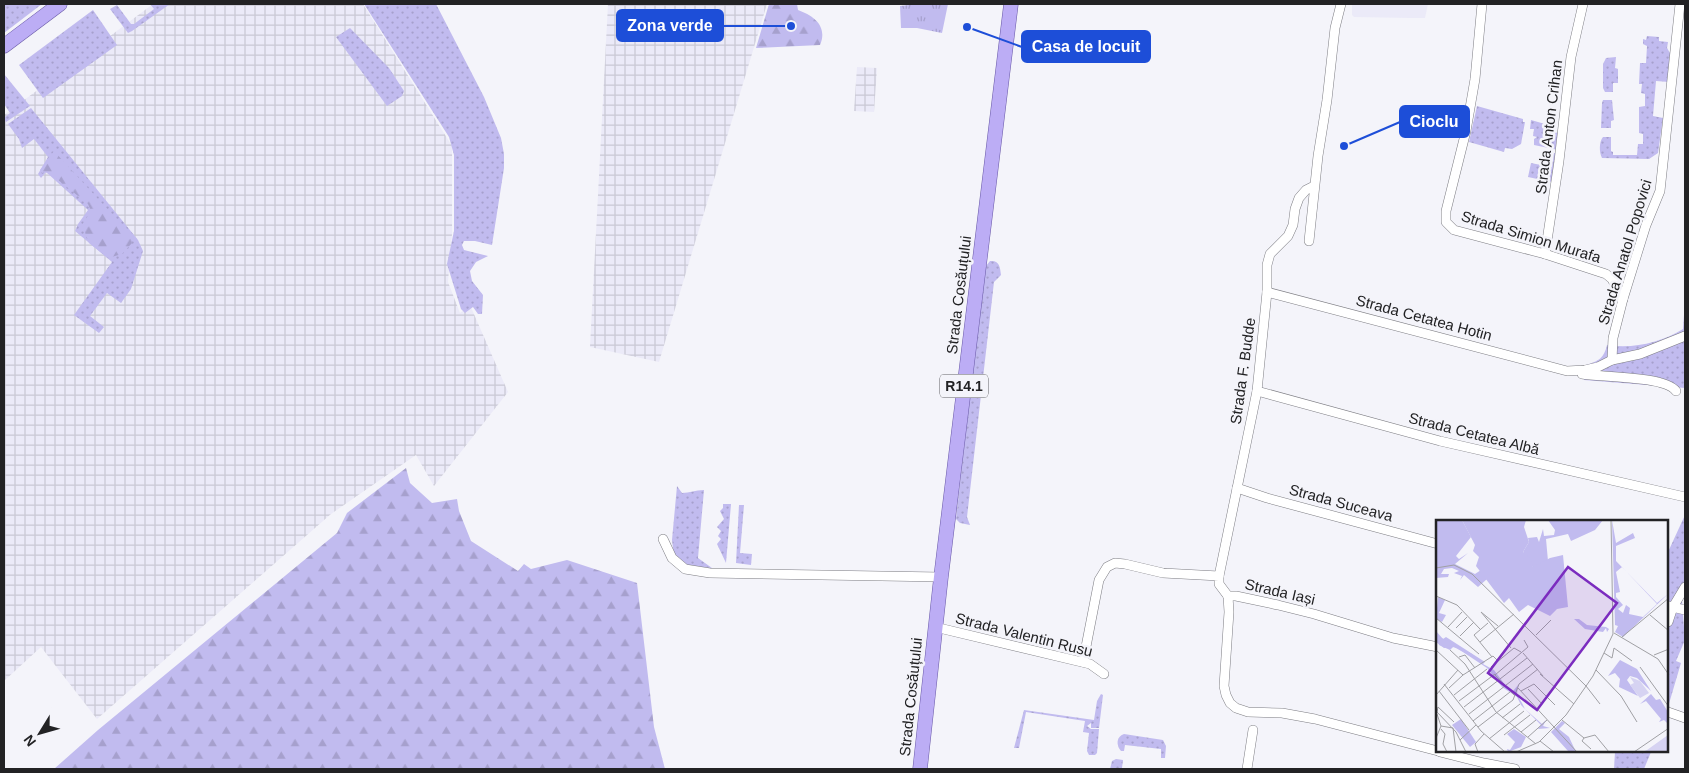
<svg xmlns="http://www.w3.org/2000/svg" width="1689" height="773" viewBox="0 0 1689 773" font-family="Arial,sans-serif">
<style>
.built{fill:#ebeaf8}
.industrial{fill:url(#industrial-grid)}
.grass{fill:url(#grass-dots)}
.forest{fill:url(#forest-firs)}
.park{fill:url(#park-tufts)}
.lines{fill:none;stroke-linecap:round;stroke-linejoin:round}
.street-casing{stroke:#7d7d83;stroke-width:10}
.primary-casing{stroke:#6959a7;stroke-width:15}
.street{stroke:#fff;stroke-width:9}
.primary{stroke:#bcadf5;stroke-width:14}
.labels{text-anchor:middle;stroke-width:5;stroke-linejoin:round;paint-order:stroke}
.shield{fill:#f4f4fa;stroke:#616164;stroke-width:1}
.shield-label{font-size:14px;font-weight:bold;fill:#222224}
.street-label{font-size:15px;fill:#222224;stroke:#f4f4fa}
.inset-road{fill:none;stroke:#a0a0a4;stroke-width:1}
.view{fill:#7b2cbf;fill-opacity:0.15;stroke:#7b2cbf;stroke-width:2.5}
.inset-edge{fill:none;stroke:#222224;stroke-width:2.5}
.leader{fill:none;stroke:#1d4ed8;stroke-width:2}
.callout-dot{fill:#1d4ed8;stroke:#f4f4fa;stroke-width:2}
.callout{fill:#1d4ed8;stroke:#1d4ed8;stroke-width:2}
.callout-label{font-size:16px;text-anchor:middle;font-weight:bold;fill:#fff}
</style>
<defs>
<pattern id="industrial-grid" width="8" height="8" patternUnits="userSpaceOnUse" patternTransform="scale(1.25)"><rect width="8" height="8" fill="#ebeaf8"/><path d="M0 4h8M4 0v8" fill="none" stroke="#c9c8d4"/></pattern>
<pattern id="grass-dots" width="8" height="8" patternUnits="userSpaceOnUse" patternTransform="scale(1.25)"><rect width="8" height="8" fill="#c1bbef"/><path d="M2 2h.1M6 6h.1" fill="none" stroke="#a6a0cd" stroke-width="1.8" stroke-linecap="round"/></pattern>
<pattern id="forest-firs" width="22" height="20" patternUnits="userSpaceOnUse" patternTransform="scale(1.25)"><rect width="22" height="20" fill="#c1bbef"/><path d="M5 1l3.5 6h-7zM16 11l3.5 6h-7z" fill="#a6a0cd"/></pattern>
<pattern id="park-tufts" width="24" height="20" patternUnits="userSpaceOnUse" patternTransform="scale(1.25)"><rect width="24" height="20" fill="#c1bbef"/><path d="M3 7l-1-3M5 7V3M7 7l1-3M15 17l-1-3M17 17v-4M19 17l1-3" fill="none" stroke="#a6a0cd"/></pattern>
</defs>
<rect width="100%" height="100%" fill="#f4f4fa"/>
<polygon class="built" points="1352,4 1428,4 1425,18 1410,18 1354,17 1352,15"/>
<g class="industrial">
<polygon points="153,4 363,4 452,146 452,234 448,282 460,313 470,305 508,392 434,486 416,455 331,514 97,719 41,647 4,681 4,115"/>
<polygon points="608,4 767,4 659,362 590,347"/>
<polygon points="857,67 877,68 874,112 854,111"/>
</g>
<g class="grass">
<polygon points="4,4 42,4 4,33"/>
<polygon points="150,4 170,4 132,31 128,33 110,9 117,5 131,24 134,24 154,9"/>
<polygon points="364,4 436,4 484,97 501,138 504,154 504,168 492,245 475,241 464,241 462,245 464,250 488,256 476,262 470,271 472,281 483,295 482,314 478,314 473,307 465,313 461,309 447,264 454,231 454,155 449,137"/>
<polygon points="93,10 117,45 43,98 19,65"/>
<polygon points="350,28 389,68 404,91 402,96 387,106 336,37"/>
<path d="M1647,36L1659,37V41L1668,42L1667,48L1670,53L1669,82L1656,81L1653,116L1663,118L1658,153L1649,159L1602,158C1599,152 1599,142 1603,137H1611V151L1613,152V155H1637L1638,144H1643V134L1639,133V107L1645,106V94L1641,93L1642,84H1639L1640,63H1646L1647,46L1643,44V39L1646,40Z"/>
<polygon points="1616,57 1615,68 1618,69 1618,83 1613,83 1613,92 1605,92 1603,88 1603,64 1606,58"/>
<polygon points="4,74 30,106 6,122 4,118 10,113 4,104"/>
<polygon points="1603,100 1612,100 1614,120 1611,121 1611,128 1601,128 1602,103"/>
<polygon points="1477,106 1523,119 1523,122 1525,122 1521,144 1512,149 1505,148 1504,152 1469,142"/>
<polygon points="31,108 138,240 143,251 131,289 121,303 107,293 90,316 104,327 99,333 74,315 112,262 75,231 78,224 88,210 46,172 41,178 38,174 48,157 34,139 22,148 19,139 8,124"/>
<polygon points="1531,120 1552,126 1552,132 1559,133 1558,150 1534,145 1534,139 1537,137 1533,136 1534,129 1530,129"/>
<polygon points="1554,153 1556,153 1552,182 1544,180 1547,166 1552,167"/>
<polygon points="1531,163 1546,166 1544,174 1542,175 1544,176 1542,180 1528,177"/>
<path d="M990,261C1000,260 1000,268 1001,275L994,282L967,517L970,525L960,523L956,519L983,280L986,266Z"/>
<path d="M1684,315H1685V388L1584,380L1586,365C1599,361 1604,358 1607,345C1633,349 1660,343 1683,329Z"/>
<path d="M677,486L682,493C690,493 695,490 704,490L698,558L712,568L689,566L674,556L672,540Z"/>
<polygon points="723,504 731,504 726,563 717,544 721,539 718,536 721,531 717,527 724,519 720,511 723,508"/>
<polygon points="739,505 744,505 740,553 752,554 751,565 736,563"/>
<polygon points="1685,515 1685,595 1682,601 1685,640 1676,661 1681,663 1668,707 1668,552"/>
<polygon points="1101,694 1103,695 1099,728 1091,728 1091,723 1087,726 1091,729 1099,729 1097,753 1095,755 1089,755 1087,751 1089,733 1083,732 1085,721 1026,712 1019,748 1014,748 1024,710 1094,720 1097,701"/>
<path d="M1124,734L1163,740L1166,746L1165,758H1161V749L1125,745L1124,751H1121C1116,745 1116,737 1124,734Z"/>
<polygon points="1615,752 1651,752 1644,769 1614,769"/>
<polygon points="1116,759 1123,760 1122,768 1135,769 1110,769 1112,761"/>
</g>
<g class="forest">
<path d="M769,4H797L798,10C814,16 828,26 820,45L756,48Z"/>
<polygon points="54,151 131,235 132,243 122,254 108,258 89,243 82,225 91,211 88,204 52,175 45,172 42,173 40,170"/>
<polygon points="406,468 410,483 432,503 457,499 459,511 471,541 518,571 524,564 531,569 567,560 637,583 654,727 665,769 54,769 98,730 337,533 347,513"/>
</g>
<polygon class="park" points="917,4 948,4 942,33 917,28 901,28 900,6"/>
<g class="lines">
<g class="street-casing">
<g id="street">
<polyline points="1482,4 1475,79 1466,131 1446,211 1446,222 1454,230 1545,254 1606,274 1612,279 1623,299"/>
<polyline points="1309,241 1318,156 1327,100 1335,28 1341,4"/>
<polyline points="1545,254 1559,161 1571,57 1583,4"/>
<polyline points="1267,292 1567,371 1585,370 1598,367 1612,360 1640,354 1685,336"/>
<polyline points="1612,360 1613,338 1623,299 1646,225 1660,191 1680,4"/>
<path d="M1582,374C1601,377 1665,376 1676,391"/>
<polyline points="1257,391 1440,441 1685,497"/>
<polyline points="1237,488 1267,498 1438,544"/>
<polyline points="663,539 672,558 685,569 710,573 941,577"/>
<polyline points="1219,576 1257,391 1267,292 1267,265 1270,254 1288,236 1293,225 1295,209 1299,198 1306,190 1314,186"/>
<polyline points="1228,596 1229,612 1224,686 1226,695 1230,703 1236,708 1248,712 1282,713 1315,719 1438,751"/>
<polyline points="1668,606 1685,610"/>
<polyline points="1668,622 1673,607 1685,587"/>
<polyline points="935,627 1090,664 1104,674"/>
<polyline points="1083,662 1099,580 1107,567 1115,563 1125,564 1163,573 1219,576 1219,584 1228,596 1236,596 1278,605 1314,614 1393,638 1438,647"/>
<polyline points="1668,712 1685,718"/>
<polyline points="1440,752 1484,763 1515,769"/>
<polyline points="1247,769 1253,730"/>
</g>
</g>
<g class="primary-casing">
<g id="primary">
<polyline points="4,46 60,4"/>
<polyline points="920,769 941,577 1011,4"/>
</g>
</g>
<use href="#street" class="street"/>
<use href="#primary" class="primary"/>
</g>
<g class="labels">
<rect class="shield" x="940" y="374.5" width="48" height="23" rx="4"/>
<g class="shield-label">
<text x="964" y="391">R14.1</text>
</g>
<g class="street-label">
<text transform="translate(1549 127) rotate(-83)" y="5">Strada Anton Crihan</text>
<text transform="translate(1531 237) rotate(17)" y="5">Strada Simion Murafa</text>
<text transform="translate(1625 252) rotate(-73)" y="5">Strada Anatol Popovici</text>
<text transform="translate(959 295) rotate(-83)" y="5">Strada Cosăuțului</text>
<text transform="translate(1424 318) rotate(15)" y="5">Strada Cetatea Hotin</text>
<text transform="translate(1243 371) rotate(-82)" y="5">Strada F. Budde</text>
<text transform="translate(1474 434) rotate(14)" y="5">Strada Cetatea Albă</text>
<text transform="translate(1341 503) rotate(15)" y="5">Strada Suceava</text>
<text transform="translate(1280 592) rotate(13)" y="5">Strada Iași</text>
<text transform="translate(1024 635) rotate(14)" y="5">Strada Valentin Rusu</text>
<text transform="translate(911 697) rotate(-84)" y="5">Strada Cosăuțului</text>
</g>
</g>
<g transform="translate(1436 520)">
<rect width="232" height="232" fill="#f4f4fa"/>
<path d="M0,0H26L35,17L20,36L23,39L32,33L19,44L39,54L45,50L51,59L42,67L28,55L24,60L26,56L18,53L23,51L16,48L8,49L5,54H13L12,57L0,58ZM112,0H167L159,10L135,21L132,14L110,19L112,41L98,49L87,32L93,22L92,18L101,17L103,22L107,9L108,16L118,15L119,10ZM176,0L180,23L197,13L199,18L180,26V41L221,83L232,74L187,117L179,112L182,106L179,105ZM186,47L221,84L207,97L193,94L194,88L190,85L187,93L182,89L187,85L180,77V73L184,72L180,52ZM2,77L9,80L3,93L10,95L6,102L0,99ZM138,99H143L151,105L170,107L173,109L171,112L170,108L167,112L149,109ZM0,111L7,119L10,117L49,142L47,144L58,150L73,170L77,171L82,165L81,175L86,183L89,189L106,204L110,200L107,206L114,208L102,209L105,205L85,185L81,177L66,167L51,148L21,128L17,127L14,130L3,125ZM126,201L129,203L123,209L133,217L140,232L132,231L115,212ZM78,209L90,217L85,227L72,232L71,229L74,230L79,222L71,214Z" fill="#c1bbef" fill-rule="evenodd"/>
<path d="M26,0H90L88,7L93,22L87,32L94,38L97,47L114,38L127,35L132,87L121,89L114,96L92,85L83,92L73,78L68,83L40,46L43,37L37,31L39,25ZM0,115L36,134L40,139L18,127L8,128L0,122ZM184,140L201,149L215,171L201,158L194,156L191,160L202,176L183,167L184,159L179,153L172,156ZM215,174L220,180L224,179L232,192V204L228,200L223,202L225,199L210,181L204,184Z" fill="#c1bbef"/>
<path d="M25,199L40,222L34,227L16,205Z" fill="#c1bbef"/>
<path d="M194,157L204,161L213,173L204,178L194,165L198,163ZM232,215V232H206L211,230Z" fill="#d6d3f2"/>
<path class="inset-road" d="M0,48L18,45L36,54L150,166M0,76L21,85L44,109M214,95L233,111M0,98L43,134M52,103L38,115L56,137M62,106L45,92L75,128M12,107L26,92M20,108L31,97M178,113L222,139L233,155M100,115L115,100M24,116L38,102M186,117L233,78M44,122L78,94M0,130L27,155M14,130L29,144L60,192L100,224M87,133L107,156M168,133L176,138L178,128L196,141M218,135L233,129M23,137L29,135L39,148M55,147L78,128L85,132M204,147L233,187M160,150L185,176L201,202M104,154L138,184M8,164L45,211L69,232M150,166L164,184M13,168L27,155L57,136L62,141M82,168L141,232M92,169L106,184M3,171L33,210M85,171L98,164L119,185M0,175L22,150M18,175L51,149M79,176L59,155L92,127L88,120M23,181L59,154M2,187L1,192L20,212L30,232M2,187L18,202M28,187L91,138M33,194L97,144M66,198L84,184M126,200L148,218L146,221L155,229M37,201L74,172M5,206L17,208L20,232M42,207L77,180L83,164L102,149M5,209L9,214L7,224L11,232M85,212L100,200M68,215L94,195M92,217L111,200M0,218L5,206L1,194M148,218L159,215L173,232M53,219L88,191M24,220L40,205M104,221L118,232M42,232L39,224L48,214M80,232L103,222L130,195L157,156L177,114L175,0M198,232L233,208"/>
<path class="view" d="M132,47L181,83L101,190L52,153Z"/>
<rect width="232" height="232" class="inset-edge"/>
</g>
<path class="leader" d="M791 26L723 26M967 27L1022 47M1344 146L1400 122"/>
<g class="callout-dot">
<circle cx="791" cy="26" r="5"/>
<circle cx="967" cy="27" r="5"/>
<circle cx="1344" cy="146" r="5"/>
</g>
<g class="callout">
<rect x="617" y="10" width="106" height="31" rx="5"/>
<rect x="1022" y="31" width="128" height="31" rx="5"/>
<rect x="1400" y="106" width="69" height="31" rx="5"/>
</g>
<g class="callout-label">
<text x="670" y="31">Zona verde</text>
<text x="1086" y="52">Casa de locuit</text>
<text x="1434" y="127">Cioclu</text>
</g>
<rect width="1689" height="773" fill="none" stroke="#222224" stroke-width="10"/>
<g transform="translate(40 733) rotate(233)" stroke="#f4f4fa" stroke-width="4" paint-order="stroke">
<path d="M0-4L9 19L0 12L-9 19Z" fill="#222224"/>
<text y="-8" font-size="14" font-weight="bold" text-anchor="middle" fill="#222224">N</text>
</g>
</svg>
